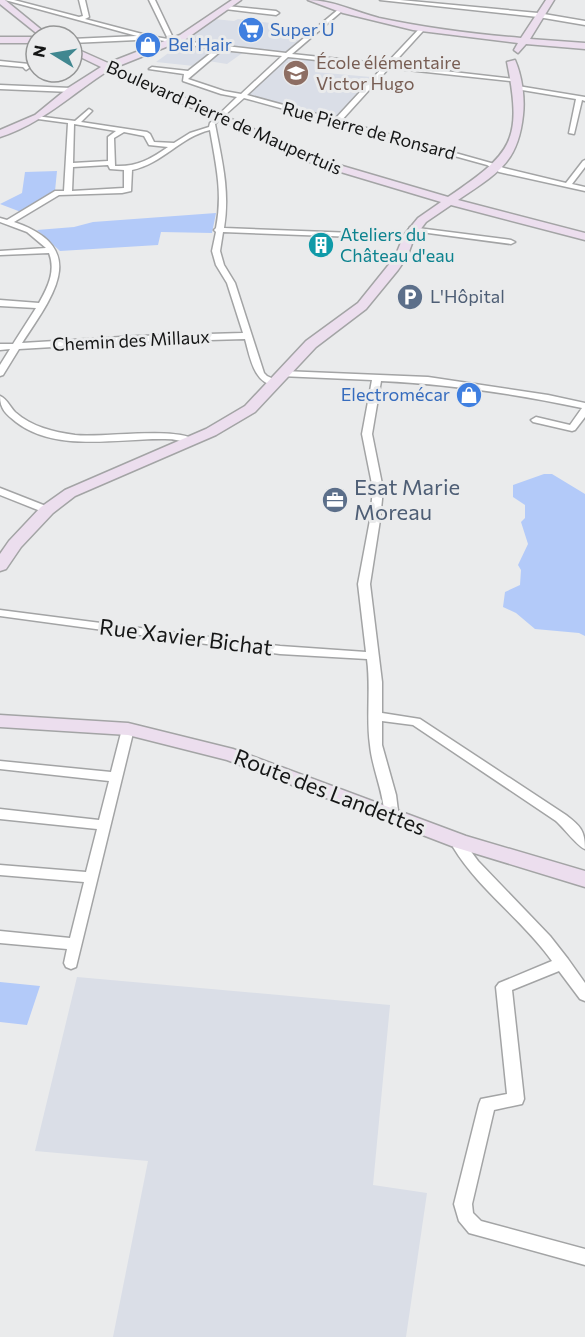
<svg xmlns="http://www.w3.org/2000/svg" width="585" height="1337" viewBox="0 0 585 1337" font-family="Commissioner,sans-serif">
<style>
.built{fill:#dadee7}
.green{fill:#b3caf9}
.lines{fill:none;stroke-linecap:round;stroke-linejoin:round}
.street-casing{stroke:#a3a4a5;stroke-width:3}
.secondary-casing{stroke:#a3a4a5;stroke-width:3}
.street{fill:#fff;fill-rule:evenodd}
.secondary{fill:#ecdeee;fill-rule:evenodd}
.labels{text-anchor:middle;stroke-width:6;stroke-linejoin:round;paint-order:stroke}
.far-shop-label{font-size:18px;fill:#366cbe;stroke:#eaebec;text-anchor:start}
.far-education-label{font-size:18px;fill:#785e54;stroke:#eaebec;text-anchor:start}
.far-street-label{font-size:18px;fill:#151616;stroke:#eaebec}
.far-culture-label{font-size:18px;fill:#0d838f;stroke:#eaebec;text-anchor:start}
.far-service-label{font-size:18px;fill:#4e5e75;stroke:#eaebec;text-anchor:start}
.service-label{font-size:22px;fill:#4e5e75;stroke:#eaebec;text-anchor:start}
.street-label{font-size:22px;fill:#151616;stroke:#eaebec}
</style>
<rect width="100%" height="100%" fill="#eaebec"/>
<g class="built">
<polygon points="214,19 234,21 238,19 279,24 276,27 292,29 282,38 299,40 284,53 248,49 227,64 202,60 194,66 156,62 185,41 184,39"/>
<polygon points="290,57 322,60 315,72 371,77 336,118 246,95"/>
<polygon points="77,977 390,1005 373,1185 427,1193 406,1337 113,1337 148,1161 35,1151"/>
</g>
<g class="green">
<polygon points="57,171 55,191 21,212 0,204 22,193 25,172"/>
<polygon points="216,213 212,233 161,232 158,245 60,251 37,230 74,227 93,222"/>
<polygon points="544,474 552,474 585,494 585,636 579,633 535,629 516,613 503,607 505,592 520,585 521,570 518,565 528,544 521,522 525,518 525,505 513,497 513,485"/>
<polygon points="0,982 40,986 27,1025 0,1022"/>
</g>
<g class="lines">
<g class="street-casing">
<g id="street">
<path d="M5,0H14L79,17L83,16L79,0H85L89,17L85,19L150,36L168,39L149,0H155L174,40L286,53L340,8L342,11L292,54L386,64L419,29H423V31L392,65L514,79L511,81L389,68L341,121L491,163L504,168L566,183L583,161L585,160V167L572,184L585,187V191L499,172L487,165L244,98L215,124C222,161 230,191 224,228L408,235H411V239L223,232L220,251L224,265L235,283L264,373L267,376L278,381V385C254,387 250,356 245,339L138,342L19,349L3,375L0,376V365L10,349L0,350V344H13L36,308L0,306V300L39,303C48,287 56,271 49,253L0,255V251L46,248L27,232L0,222V218L7,220L55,191H64L68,123L38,119L36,118V116L75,121L89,109L92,111L81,122L147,132L150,134L154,142L174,143L190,133L209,127L210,123L237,97L221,94L183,81L184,74L149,69L152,67L188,71L216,49L139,37L137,40L72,43V39L137,36ZM222,50L282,56L241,94L224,91L188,79ZM288,57L383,67L335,119L247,95ZM74,124L116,131L108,137V161L73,163ZM210,130C216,165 223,193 216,228L214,230L216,232L212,251L216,265L227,283L243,333L138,336L22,343C53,296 91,248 14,222L59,195L122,193L131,191L132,170C162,164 180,137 210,130ZM124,132L144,136L149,145L168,147C151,159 137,167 115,166L114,138ZM108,165L110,169L124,170V188L72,191L73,167Z"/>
<polygon points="380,0 400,0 538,13 585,21 585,25 538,17"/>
<polygon points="227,6 276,11 279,13 276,15 225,9"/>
<polygon points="0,61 29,64 32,66 26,70 23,67 0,65"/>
<polygon points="0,85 71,88 74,90 71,92 0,89"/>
<polygon points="518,86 585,97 585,101 582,100 574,134 569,133 576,99 516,89 515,88"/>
<polygon points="410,227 511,240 515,242 511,244 413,231 409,229"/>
<path d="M283,371L428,377L548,395L585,403V417L575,430L572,431L533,422L531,420L536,417L570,425L582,408C516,394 448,384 381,381L372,434L383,489L380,520L370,584L382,682V713L420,719L566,815C580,826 585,830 585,849C578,847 564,828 556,821L413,725L382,721V745L396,795L398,811L393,817H383L381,814L384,810C382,788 372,767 370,745C366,717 371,688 367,659L280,654L0,616V610L280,646L366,652L358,584L370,520L373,489L362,434L372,380L280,376V372Z"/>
<path d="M0,396C7,399 10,407 15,412C32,427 53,432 75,435C103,438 178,426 197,441L192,444C183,441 175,439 165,439C119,438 56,453 16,422C6,414 0,409 0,396Z"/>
<polygon points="0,488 51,508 52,510 51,512 43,512 0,495"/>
<polygon points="128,725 134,729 76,967 71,969 66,967 64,963 67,949 0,943 0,931 70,938 84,882 0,875 0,865 86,872 97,829 0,819 0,809 99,820 109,781 0,769 0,761 111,772 122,729"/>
<path d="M461,837L466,839L468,842L467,846L478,861L550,936L568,959L585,983V1001L580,999L559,971L512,990L524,1099L522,1104L494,1110L472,1204L473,1213L481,1221L585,1249V1265L469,1233L459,1221L454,1204L479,1104L481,1099L507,1094L496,987L499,983L552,961C523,920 479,890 453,847L456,839Z"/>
</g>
</g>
<g class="secondary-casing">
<g id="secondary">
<polygon points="0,0 5,0 49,36 40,36 0,4"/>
<path d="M232,0H241L186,39L116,67L322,160L448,197C512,153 523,142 507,62L515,60C522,76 525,98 523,115C518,164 496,174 458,200L585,233V240L451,205L426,222L414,238L407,257L398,270L366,309L316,347L255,412L216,435L75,496L53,513L21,547L6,569L0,571V554L9,541L41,507L65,490L206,429L245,406L306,341L358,303L395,257L404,235L418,218L441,202L314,164L109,70C73,93 40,125 0,137V130L35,115L68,88L101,67L72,53V47L108,63L180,35Z"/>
<path d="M308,0C332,0 356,12 379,18C426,28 474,34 521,38L546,0H554L530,39L585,43V49L526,44L518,53L514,50L518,43L413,30L343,13Z"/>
<rect x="0" y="37" width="36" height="6"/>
<polygon points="0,715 128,723 233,749 466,836 585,871 585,887 454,847 227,760 128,735 0,727"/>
</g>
</g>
<use href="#street" class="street"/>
<use href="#secondary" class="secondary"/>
</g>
<defs>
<g id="supermarket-disc" transform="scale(1.35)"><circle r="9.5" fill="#3f7fe0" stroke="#eaebec"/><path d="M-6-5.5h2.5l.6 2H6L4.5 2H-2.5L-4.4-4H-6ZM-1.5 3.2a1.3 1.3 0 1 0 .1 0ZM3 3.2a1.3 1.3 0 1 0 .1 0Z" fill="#fff"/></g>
<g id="shop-disc" transform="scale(1.35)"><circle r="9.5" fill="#3f7fe0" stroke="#eaebec"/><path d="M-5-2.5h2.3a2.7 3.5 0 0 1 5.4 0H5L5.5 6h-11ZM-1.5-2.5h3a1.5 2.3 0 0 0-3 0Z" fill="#fff"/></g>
<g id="school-disc" transform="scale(1.35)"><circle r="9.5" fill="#8d6e63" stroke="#eaebec"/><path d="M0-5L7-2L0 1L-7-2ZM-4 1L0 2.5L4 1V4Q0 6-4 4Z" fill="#fff"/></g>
<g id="building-disc" transform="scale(1.35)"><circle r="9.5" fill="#0f9aa8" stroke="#eaebec"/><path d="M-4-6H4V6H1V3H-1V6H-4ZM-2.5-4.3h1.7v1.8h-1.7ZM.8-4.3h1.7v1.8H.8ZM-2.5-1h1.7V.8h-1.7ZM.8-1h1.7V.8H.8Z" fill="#fff"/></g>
<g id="parking-disc" transform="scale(1.35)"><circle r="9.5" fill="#5c6f8a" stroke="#eaebec"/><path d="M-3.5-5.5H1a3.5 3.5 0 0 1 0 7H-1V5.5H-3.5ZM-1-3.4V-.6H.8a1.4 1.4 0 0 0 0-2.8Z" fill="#fff"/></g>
<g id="office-disc" transform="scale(1.35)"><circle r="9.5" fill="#5c6f8a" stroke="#eaebec"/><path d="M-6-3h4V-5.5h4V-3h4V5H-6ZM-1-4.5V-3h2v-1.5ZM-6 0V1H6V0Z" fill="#fff"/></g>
</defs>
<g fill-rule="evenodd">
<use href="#supermarket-disc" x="251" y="30"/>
<use href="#shop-disc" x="148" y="45"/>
<use href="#school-disc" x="296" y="73"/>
<use href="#building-disc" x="321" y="245"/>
<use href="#parking-disc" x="410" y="297"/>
<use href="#shop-disc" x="469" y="395"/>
<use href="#office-disc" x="335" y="500"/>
</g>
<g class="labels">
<g class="far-shop-label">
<text x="270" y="36">Super U</text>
<text x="168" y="51">Bel Hair</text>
<text x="450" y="401" text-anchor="end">Electromécar</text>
</g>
<g class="far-education-label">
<text x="316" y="69">École élémentaire<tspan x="316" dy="21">Victor Hugo</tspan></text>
</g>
<g class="far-street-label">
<text transform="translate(224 118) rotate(24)" y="6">Boulevard Pierre de Maupertuis</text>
<text transform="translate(369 131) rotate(15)" y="6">Rue Pierre de Ronsard</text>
<text transform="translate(131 341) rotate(-3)" y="6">Chemin des Millaux</text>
</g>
<g class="far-culture-label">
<text x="340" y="241">Ateliers du<tspan x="340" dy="21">Château d'eau</tspan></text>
</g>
<g class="far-service-label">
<text x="430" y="303">L'Hôpital</text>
</g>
<g class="service-label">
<text x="354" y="495">Esat Marie<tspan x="354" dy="25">Moreau</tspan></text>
</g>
<g class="street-label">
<text transform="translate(186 637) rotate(7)" y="8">Rue Xavier Bichat</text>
<text transform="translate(330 792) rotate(21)" y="8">Route des Landettes</text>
</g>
</g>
<g transform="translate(54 54) rotate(281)"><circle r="28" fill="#eaebec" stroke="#959696" stroke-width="1.5"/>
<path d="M0-4.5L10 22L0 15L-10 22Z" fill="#408790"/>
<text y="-9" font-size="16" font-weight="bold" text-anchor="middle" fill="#151616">N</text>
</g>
</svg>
